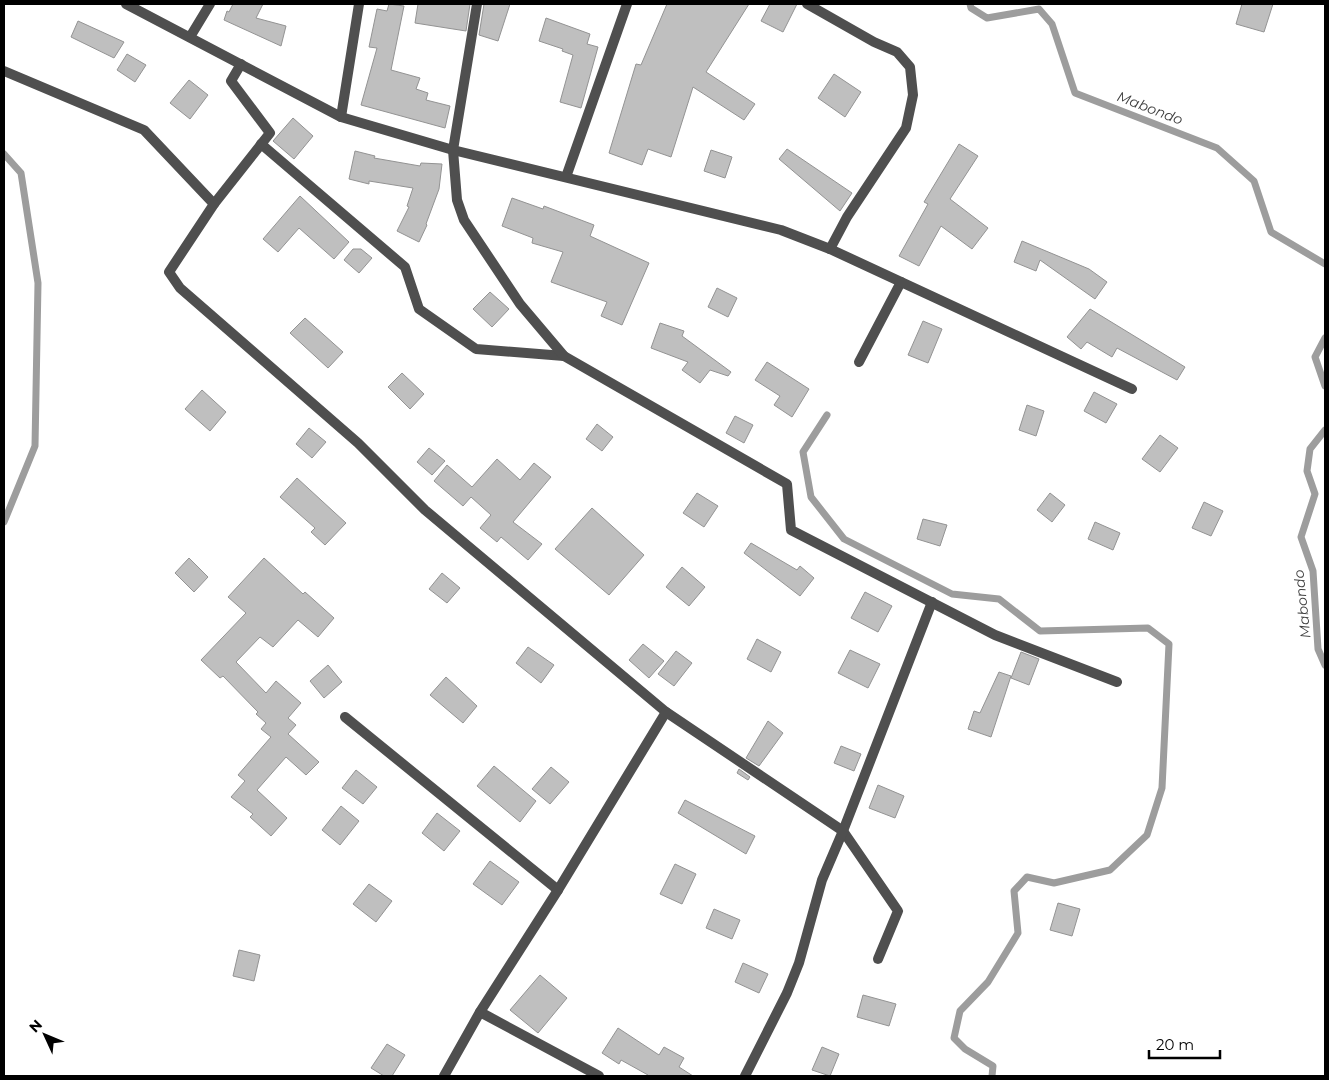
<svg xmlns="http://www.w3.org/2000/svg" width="1329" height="1080" viewBox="0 0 1329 1080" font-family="Montserrat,sans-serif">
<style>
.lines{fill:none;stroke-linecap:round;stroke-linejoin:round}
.stream{stroke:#9d9d9d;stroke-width:7}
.building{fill:#bfbfbf;stroke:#939393}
.lane{stroke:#4f4f4f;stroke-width:10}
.street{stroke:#4f4f4f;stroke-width:10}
.labels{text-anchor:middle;stroke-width:4.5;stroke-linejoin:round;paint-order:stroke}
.water-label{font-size:14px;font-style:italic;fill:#3e3e3e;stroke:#fff}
</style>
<rect width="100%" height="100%" fill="#fff"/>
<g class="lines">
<g class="stream">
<polyline points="970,4 971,8 987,18 1039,9 1052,24 1075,93 1217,148 1254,181 1271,232 1325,264"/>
<polyline points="4,154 21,173 38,283 35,446 4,522"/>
<polyline points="1325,338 1315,357 1325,386"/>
<polyline points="827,415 803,452 811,497 844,539 952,594 999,599 1040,631 1148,628 1169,644 1162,788 1147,835 1110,870 1054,883 1027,877 1014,891 1018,933 988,982 960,1011 954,1038 965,1049 993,1066 992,1076"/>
<polyline points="1325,430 1310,449 1307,471 1315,494 1301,537 1313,571 1318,649 1325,665"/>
</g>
</g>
<g class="building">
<polygon points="233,4 263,4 256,18 286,26 281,46 224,20 227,11 229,12"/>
<polygon points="389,4 404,6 391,70 420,78 416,89 428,93 426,100 450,106 445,128 361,105 377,48 369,47 377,9 387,11"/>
<polygon points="418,4 470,4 466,31 415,23"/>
<polygon points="484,4 510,4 498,41 479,35"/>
<polygon points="667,4 749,4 706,72 755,104 744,120 693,87 671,157 648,149 642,165 609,153 636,64 641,65"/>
<polygon points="770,4 797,4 783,32 761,21"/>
<polygon points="1242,4 1273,4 1264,32 1236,24"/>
<polygon points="546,18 590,34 587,44 598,47 581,108 560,102 573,55 562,51 563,49 539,41"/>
<polygon points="78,21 124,42 114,58 71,37"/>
<polygon points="127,54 146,65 135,82 117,70"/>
<polygon points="834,74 861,92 845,117 818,98"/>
<polygon points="189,80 208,95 190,119 170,103"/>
<polygon points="293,118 313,136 294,159 273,141"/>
<polygon points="959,144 978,156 950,199 988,228 972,249 941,226 919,266 899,256 928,204 924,202"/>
<polygon points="787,149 852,193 840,211 779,159"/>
<polygon points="711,150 732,157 725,178 704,171"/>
<polygon points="355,151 375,156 374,158 420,166 421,163 442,164 439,189 426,224 427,225 419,242 397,231 409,207 407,206 413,188 369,181 369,184 349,179"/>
<polygon points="300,196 349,242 334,259 299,228 278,252 263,239"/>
<polygon points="512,198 543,209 544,206 594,225 590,236 649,263 622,325 601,316 607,302 551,282 563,252 532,243 533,238 502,226"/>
<polygon points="1022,241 1089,269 1107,282 1095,299 1040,260 1036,271 1014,262"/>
<polygon points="353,249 361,249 372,258 359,273 344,260"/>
<polygon points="717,288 737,298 728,317 708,307"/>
<polygon points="490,292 509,309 492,327 473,309"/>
<polygon points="1090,309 1185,367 1177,380 1117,348 1112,357 1087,342 1081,349 1067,337"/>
<polygon points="305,318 343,352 328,368 290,333"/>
<polygon points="923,321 942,329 928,363 908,355"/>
<polygon points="660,323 684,331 682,336 731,372 728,376 710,370 700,383 682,370 688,362 651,348"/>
<polygon points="767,362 809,389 792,417 774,405 780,396 755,380"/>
<polygon points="402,373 424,394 410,409 388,387"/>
<polygon points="202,390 226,412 210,431 185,409"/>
<polygon points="1094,392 1117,404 1106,423 1084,411"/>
<polygon points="1027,405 1044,411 1036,436 1019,430"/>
<polygon points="735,416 753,425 744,443 726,433"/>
<polygon points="597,424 613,437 602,451 586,439"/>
<polygon points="309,428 326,442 312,458 296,444"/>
<polygon points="1160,435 1178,448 1160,472 1142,459"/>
<polygon points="429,448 445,461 432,475 417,462"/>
<polygon points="497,459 520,480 534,463 551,477 513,522 542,544 528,560 501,537 497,542 480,528 491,515 471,497 463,506 434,481 447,465 472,487"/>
<polygon points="297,478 346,523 325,545 311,532 315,528 280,497"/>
<polygon points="697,493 718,506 704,527 683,513"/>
<polygon points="1050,493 1065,505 1052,522 1037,510"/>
<polygon points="1204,502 1223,511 1211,536 1192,528"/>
<polygon points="592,508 644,555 609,595 555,549"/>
<polygon points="923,519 947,525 940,546 917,539"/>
<polygon points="1095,522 1120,533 1113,550 1088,539"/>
<polygon points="751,543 797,570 800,566 814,578 800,596 744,553"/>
<polygon points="189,558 208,577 194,592 175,573"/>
<polygon points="264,558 303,594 305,592 334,618 318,637 298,620 273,647 260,637 236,662 266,693 276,681 301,703 288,718 296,725 288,734 319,762 306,775 286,757 257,790 287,818 271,836 250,817 253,814 231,797 245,781 238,775 271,737 261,729 266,723 256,714 258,712 223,676 220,678 201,660 246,613 228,597"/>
<polygon points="682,567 705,587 689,606 666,587"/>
<polygon points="442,573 460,588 447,603 429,589"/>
<polygon points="865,592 892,606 878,632 851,618"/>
<polygon points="757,639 781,652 771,672 747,659"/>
<polygon points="643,644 664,661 649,678 629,660"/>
<polygon points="528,647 554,665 541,683 516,663"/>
<polygon points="850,650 880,664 868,688 838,673"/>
<polygon points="676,651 692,663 674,686 658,674"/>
<polygon points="1021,652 1039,659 1029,685 1011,678"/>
<polygon points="328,665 342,682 324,698 310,681"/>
<polygon points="999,672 1011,676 991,737 968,729 974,711 980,713"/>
<polygon points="446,677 477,706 463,723 430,695"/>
<polygon points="768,721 783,733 759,766 746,758"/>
<polygon points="841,746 861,754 854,771 834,763"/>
<polygon points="494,766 536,801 520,822 477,786"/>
<polygon points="551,767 569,782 550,804 532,789"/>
<polygon points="739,769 750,777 748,780 737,773"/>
<polygon points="356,770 377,787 363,804 342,788"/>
<polygon points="878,785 904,796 895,818 869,808"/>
<polygon points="685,800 755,836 746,854 678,813"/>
<polygon points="341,806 359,821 340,845 322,830"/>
<polygon points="437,813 460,831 444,851 422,833"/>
<polygon points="490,861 519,882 502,905 473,884"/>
<polygon points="675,864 696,874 682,904 660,894"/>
<polygon points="369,884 392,901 376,922 353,904"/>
<polygon points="1058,903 1080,909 1072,936 1050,930"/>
<polygon points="714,909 740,920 732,939 706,928"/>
<polygon points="239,950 260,955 254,981 233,976"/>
<polygon points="743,963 768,974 759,993 735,982"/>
<polygon points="540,975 567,998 538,1033 510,1010"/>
<polygon points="863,995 896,1004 889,1026 857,1017"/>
<polygon points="618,1028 659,1055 664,1047 684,1058 679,1067 693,1076 647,1076 648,1075 621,1060 619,1064 602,1053"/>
<polygon points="387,1044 405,1055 392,1076 384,1076 371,1068"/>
<polygon points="822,1047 839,1054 830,1076 812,1070"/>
</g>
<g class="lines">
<g class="lane">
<polyline points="190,37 210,4"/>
<polyline points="261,144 405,267 419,309 476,349 564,356"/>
<polyline points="566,177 627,4"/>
<polyline points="214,204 270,133 231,81 241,64"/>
<polyline points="859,362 901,282"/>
<polyline points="345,717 558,890"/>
<polyline points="843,831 898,911 878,959"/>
</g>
<g class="street">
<polyline points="126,4 341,117 453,150 781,230 830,249 1132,389"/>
<polyline points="477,4 453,150 457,200 464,220 520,304 564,356 787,484 791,530 995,635 1117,682"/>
<polyline points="807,4 874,42 897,52 910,67 913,95 906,128 847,217 830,249"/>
<polyline points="4,71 144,130 214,204 169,272 180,288 358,443 425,510 666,712 843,831"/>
<polyline points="341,117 359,4"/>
<polyline points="480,1012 599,1076"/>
<polyline points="444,1076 480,1012 558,890 666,712"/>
<polyline points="745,1076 787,993 799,963 822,880 843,831 932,602"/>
</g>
</g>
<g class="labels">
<g class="water-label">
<text transform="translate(1150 108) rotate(21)" y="5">Mabondo</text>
<text transform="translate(1302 604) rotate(-96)" y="5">Mabondo</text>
</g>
</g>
<rect width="1329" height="1080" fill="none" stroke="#000000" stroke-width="10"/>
<g transform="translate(45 1035) rotate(314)" stroke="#ffffff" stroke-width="4" paint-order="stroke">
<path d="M0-4L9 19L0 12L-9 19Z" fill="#000000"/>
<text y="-8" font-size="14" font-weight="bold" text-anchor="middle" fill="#000000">N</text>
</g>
<path d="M1149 1050v8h71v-8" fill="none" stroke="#000000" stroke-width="2.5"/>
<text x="1156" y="1050" font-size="15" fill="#000000" stroke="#ffffff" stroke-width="4" paint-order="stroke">20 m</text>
</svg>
